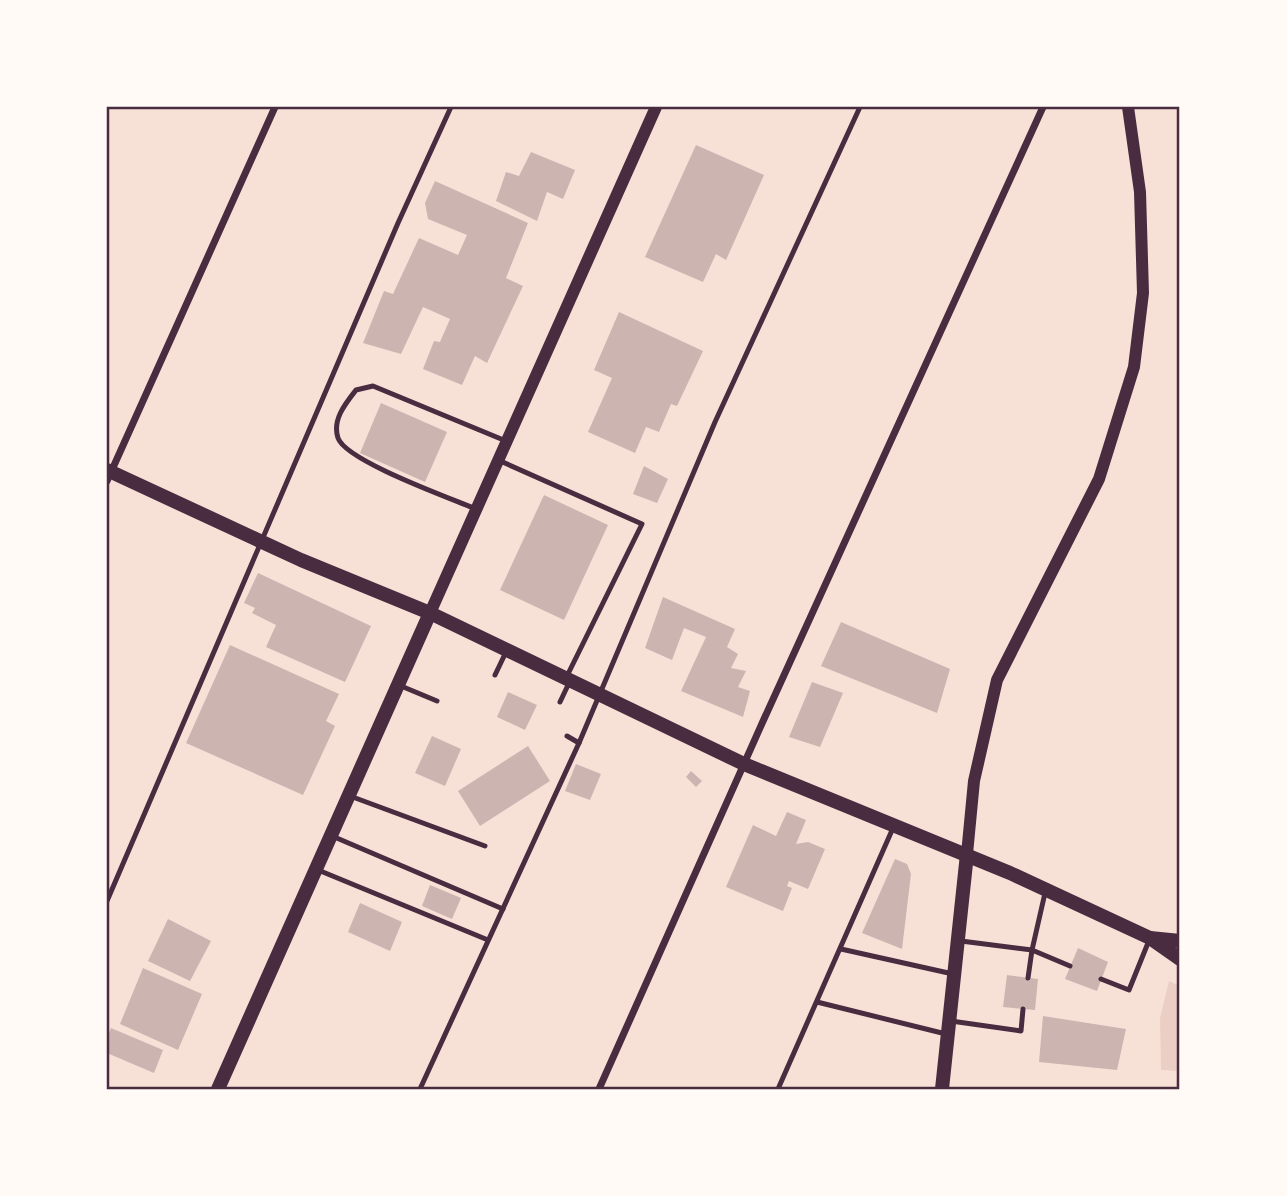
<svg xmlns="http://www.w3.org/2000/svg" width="1287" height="1196" viewBox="0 0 1287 1196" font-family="'Open Sans',sans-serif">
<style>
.green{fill:#ebcfc5}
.building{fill:#ccb4b1}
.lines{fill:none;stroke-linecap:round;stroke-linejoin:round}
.service{stroke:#4a2c40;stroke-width:5}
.minor{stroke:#4a2c40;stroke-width:7}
.tertiary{stroke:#4a2c40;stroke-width:12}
.secondary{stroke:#4a2c40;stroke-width:14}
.neatline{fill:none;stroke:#4a2c40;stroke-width:2.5}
</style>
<rect width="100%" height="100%" fill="#f7e1d7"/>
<polygon class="green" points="1169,981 1180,986 1180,1089 1176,1089 1177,1071 1161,1070 1160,1018"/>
<g class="building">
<polygon points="696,145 764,175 726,260 716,254 703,282 645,257"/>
<polygon points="531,152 575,170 563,199 547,192 537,221 496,201 506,172 519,176"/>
<polygon points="435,181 528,223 506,278 523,286 487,363 475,356 462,385 423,369 434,341 440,342 450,319 423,307 401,354 363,343 384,291 393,294 419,238 458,255 467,235 428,219 425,203"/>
<polygon points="619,312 703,351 677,406 671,404 659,432 646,427 635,453 588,432 612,378 594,370"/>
<polygon points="381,403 447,432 425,482 360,453"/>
<polygon points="644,466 668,479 657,503 633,494"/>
<polygon points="544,495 608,525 564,620 500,590"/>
<polygon points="258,573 371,626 345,682 266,647 276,625 252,613 255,608 244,603"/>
<polygon points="663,597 735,629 727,647 738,654 731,668 746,671 738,687 750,691 743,717 681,691 706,637 684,628 672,660 645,648"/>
<polygon points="841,622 950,669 937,713 821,666"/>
<polygon points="230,645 339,694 326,721 335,726 303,795 186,743"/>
<polygon points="812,682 843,693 820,747 789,737"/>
<polygon points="508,692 537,705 525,730 497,717"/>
<polygon points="432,736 461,749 445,786 415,773"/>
<polygon points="528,746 550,781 480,826 458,791"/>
<polygon points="576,764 601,774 590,800 565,791"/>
<polygon points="691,771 702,781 696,787 686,777"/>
<polygon points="787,812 806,820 796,844 808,842 825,849 808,889 789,881 787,886 792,888 783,911 726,887 753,825 776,836"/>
<polygon points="895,859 907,864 911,874 902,949 862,933"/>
<polygon points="430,885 461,898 452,919 422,906"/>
<polygon points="360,903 402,922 390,951 348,932"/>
<polygon points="168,919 211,941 190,981 148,961"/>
<polygon points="1078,948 1108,962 1097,991 1065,979"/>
<polygon points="143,968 202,994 178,1050 120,1024"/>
<polygon points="1007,975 1038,979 1035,1010 1003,1007"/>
<polygon points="1043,1016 1126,1029 1117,1070 1039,1062"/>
<polygon points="111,1028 163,1050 154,1073 107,1053 107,1038"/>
</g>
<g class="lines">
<g class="service">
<polyline points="498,460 642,524 566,678"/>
<path d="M476,509C450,498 346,461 338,438C332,420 345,404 356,390L373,386L506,441"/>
<polyline points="495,675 506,652"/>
<polyline points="401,686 437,701"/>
<polyline points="560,702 569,683"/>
<polyline points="567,736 579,743"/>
<polyline points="350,796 485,846"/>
<polyline points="332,836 503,909"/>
<polyline points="318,870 488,940"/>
<polyline points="107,901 398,223 451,107"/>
<polyline points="961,941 1032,950 1045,893"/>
<polyline points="841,949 953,974"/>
<polyline points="1028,978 1032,950 1070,966"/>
<polyline points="1101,979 1129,990 1150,938"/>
<polyline points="817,1002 946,1034"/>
<polyline points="951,1021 1021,1031 1023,1009"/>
<polyline points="420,1089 579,743 715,422 860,107"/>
<polyline points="778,1089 893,828"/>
</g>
<g class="minor">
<polyline points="107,481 275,107"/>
<polyline points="599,1089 764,719 1043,107"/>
</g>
<g class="tertiary">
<polyline points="430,613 656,107"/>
<polyline points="967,854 974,781 997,680 1099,479 1134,367 1143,293 1140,192 1128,107"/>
</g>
<g class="secondary">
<polyline points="107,470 301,560 430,613 744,764 1010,873 1150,938 1180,959"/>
<polyline points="1150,938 1180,941"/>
<polyline points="218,1089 430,613"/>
<polyline points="942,1089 967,854"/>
</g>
</g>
<rect width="1287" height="1196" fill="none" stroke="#fffaf5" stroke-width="217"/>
<rect x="108" y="108" width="1070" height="980" class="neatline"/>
</svg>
